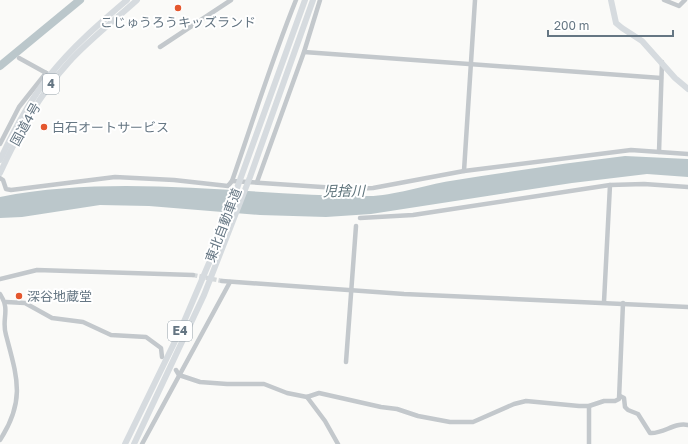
<svg xmlns="http://www.w3.org/2000/svg" width="688" height="444" viewBox="0 0 688 444" font-family="'Golos Text','Noto Sans JP',sans-serif">
<style>
.water{fill:#bbc7cb}
.lines{fill:none;stroke-linecap:round;stroke-linejoin:round}
.river{stroke:#bbc7cb;stroke-width:8}
.minor-tunnel{stroke:#d5d9db;stroke-width:4.5;stroke-dasharray:4.5 2;stroke-linecap:butt}
.minor{stroke:#c3c8cc;stroke-width:4.5}
.highway{stroke:#d6dbdf;stroke-width:6}
.poi-dot{fill:#e4572e;stroke:#fff;stroke-width:1.5}
.labels{text-anchor:middle;stroke-width:4;stroke-linejoin:round;paint-order:stroke}
.shield{fill:#fff;stroke:#939fa8;stroke-width:1}
.shield-label{font-size:12px;font-weight:bold;fill:#657683}
.poi-label{font-size:13px;fill:#657683;stroke:#fff;text-anchor:start}
.street-label{font-size:13px;fill:#657683;stroke:#fff}
.water-label{font-size:14px;font-style:italic;fill:#60757c;stroke:#fff}
</style>
<rect width="100%" height="100%" fill="#fafaf8"/>
<path class="water" d="M625,156L688,159V177L647,174L572,183L371,214L326,217L260,215L149,206L100,205L22,217L0,218V197C122,173 246,196 369,196C392,196 426,185 450,181C508,172 566,163 625,156Z"/>
<g class="lines">
<polyline class="river" points="0,66 80,0"/>
<polyline class="minor-tunnel" points="193,275 222,281"/>
<g class="minor">
<polyline points="664,0 679,6 685,0"/>
<polyline points="160,47 231,0"/>
<polyline points="304,52 661,78"/>
<polyline points="19,58 48,74"/>
<polyline points="0,144 19,107 46,73"/>
<polyline points="659,152 662,62"/>
<polyline points="464,171 475,0"/>
<path d="M0,178L3,180L6,189L11,190L115,177L174,180L228,186L232,181C253,121 272,59 296,0"/>
<polyline points="232,181 352,189 373,188 464,171 631,150 688,154"/>
<polyline points="257,182 304,52 320,0"/>
<polyline points="360,218 413,215 610,185 644,184 688,187"/>
<polyline points="0,279 37,270 193,275"/>
<polyline points="222,281 404,294 688,307"/>
<path d="M0,294C11,310 1,319 6,335C17,377 26,400 0,440"/>
<polyline points="6,302 25,303 52,318 83,322 111,335 146,337 161,348 162,357"/>
<polyline points="604,302 610,185"/>
<polyline points="346,362 356,226"/>
<polyline points="176,370 179,375 200,382 227,384 264,384 287,393 307,397 319,393 381,407 397,409 418,416 450,422 473,422 514,404 526,401 579,406 589,406 604,401 615,401 619,399 623,303"/>
<path d="M620,396L624,398L625,407L628,410L638,414L650,433C664,434 674,422 688,425"/>
<polyline points="307,397 325,421 338,444"/>
<polyline points="589,406 589,444"/>
<polyline points="142,444 230,282"/>
</g>
<g class="highway">
<polyline points="611,0 616,23 622,28 642,41 675,78 688,89"/>
<path d="M0,160C14,130 29,101 50,75C72,47 100,23 127,0"/>
<path d="M0,173C19,132 39,95 69,62C90,39 115,20 137,0"/>
<polyline points="125,444 180,331 215,249 305,0"/>
<polyline points="134,444 204,295 250,177 313,0"/>
</g>
</g>
<g class="poi-dot">
<circle cx="178" cy="8" r="4"/>
<circle cx="44" cy="127" r="4"/>
<circle cx="19" cy="296" r="4"/>
</g>
<g class="labels">
<g class="shield">
<rect x="43" y="74" width="16" height="20" rx="3"/>
<rect x="168" y="321" width="24" height="20" rx="3"/>
</g>
<g class="shield-label">
<text x="51" y="88">4</text>
<text x="180" y="335">E4</text>
</g>
<g class="poi-label">
<text x="178" y="27" text-anchor="middle">こじゅうろうキッズランド</text>
<text x="52" y="132">白石オートサービス</text>
<text x="27" y="301">深谷地蔵堂</text>
</g>
<g class="street-label">
<text transform="translate(25 124) rotate(-61)" y="5">国道4号</text>
<text transform="translate(223 225) rotate(-69)" y="5">東北自動車道</text>
</g>
<g class="water-label">
<text transform="translate(344 191) rotate(-1)" y="5">児捨川</text>
</g>
</g>
<path d="M548 30v6h125v-6" fill="none" stroke="#657683" stroke-width="2"/>
<text x="554" y="30" font-size="12" fill="#657683" stroke="#ffffff" stroke-width="3" paint-order="stroke">200 m</text>
</svg>
